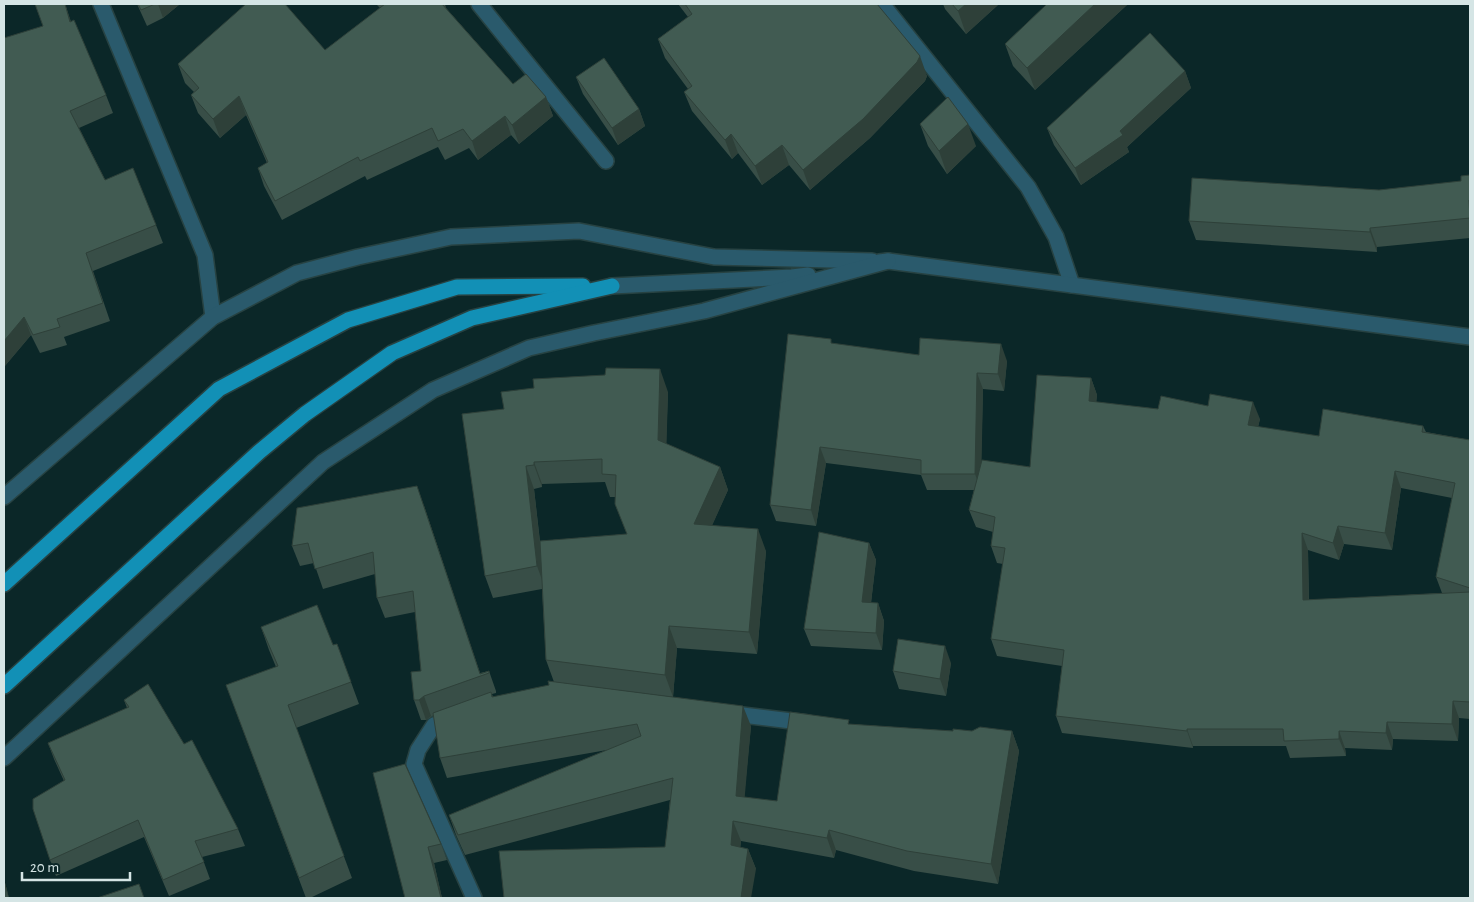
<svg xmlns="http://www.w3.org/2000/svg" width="1474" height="902" viewBox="0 0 1474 902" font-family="'Alegreya Sans',sans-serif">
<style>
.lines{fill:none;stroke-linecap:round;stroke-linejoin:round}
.minor-casing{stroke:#274242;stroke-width:18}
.major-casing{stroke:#274242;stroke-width:18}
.minor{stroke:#2a5a6c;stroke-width:15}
.major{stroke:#1290b6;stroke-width:15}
.wall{fill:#384e47;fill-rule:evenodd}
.shaded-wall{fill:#2e4039}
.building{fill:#415b52;stroke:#2e4039}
</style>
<rect width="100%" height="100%" fill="#0b2728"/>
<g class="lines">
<g class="minor-casing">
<g id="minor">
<polyline points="101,4 205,255 213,317"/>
<polyline points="479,4 606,161"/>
<polyline points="882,4 1028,187 1056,237 1072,285"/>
<polyline points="879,262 888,261 1470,337"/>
<polyline points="612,286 792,277 808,275"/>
<polyline points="4,497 213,317 297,273 358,257 451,237 579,231 714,257 872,261"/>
<polyline points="726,713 808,723"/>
<polyline points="455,717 434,725 418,750 414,764 474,898"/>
<polyline points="4,758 323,462 433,390 529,348 594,333 704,311 888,261"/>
</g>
</g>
<g class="major-casing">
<g id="major">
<polyline points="4,584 219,389 348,320 457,287 583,286"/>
<polyline points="4,686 259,452 305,414 392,353 472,318 612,286"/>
</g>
</g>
<use href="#minor" class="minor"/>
<use href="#major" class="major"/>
</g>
<g class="wall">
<polygon points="35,4 65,4 71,22 106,95 113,113 79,128 105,180 156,225 163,243 93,271 110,321 64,337 67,345 40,353 31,335 4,367 43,26"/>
<polygon points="137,4 180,4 163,18 147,26"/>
<polygon points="376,4 445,4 446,8 513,84 546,97 553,116 519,144 511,135 478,160 469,148 445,160 438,147 367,180 365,176 282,220 264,186 258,168 267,163 246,115 220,138 198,113 191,95 194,92 185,83 178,64 325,50 380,8"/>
<polygon points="678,4 877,4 927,76 925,81 870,138 810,190 789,165 762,185 738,153 732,159 692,111 684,92 688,89 665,58 658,39 688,17"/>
<polygon points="943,4 999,4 966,34 945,9"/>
<polygon points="1047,4 1128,4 1035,90 1013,66 1005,44"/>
<polygon points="1185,71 1191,88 1127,147 1129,152 1081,185 1054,145 1047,128"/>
<polygon points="576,77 639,109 645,126 618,145 583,94"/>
<polygon points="920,124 976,146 947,174 928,146"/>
<polygon points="1470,175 1470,238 1377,247 1377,252 1196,240 1189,221 1461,181"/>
<path d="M833,344L919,355L1007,361L1004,391L983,389L981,462L1030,467L1091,378L1097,395L1096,402L1158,409L1260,419L1258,427L1319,436L1423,426L1426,432L1470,440V719L1459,718L1458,741L1393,739L1392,750L1345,748L1346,756L1290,758L1286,746H1193V748L1062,733L1056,716L1062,666L997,656L991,639L1003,564L997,563L991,546L993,532L976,527L969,510L974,490H927L921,475L826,463L816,526L776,521L770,505ZM1401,488L1452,498L1436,577L1442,593L1309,600L1308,550L1339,560L1344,544L1392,550Z"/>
<path d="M668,392L666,444L720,467L728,490L712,525L766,551L757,654L677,648L673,697L554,682L546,660L542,589L493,598L485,576L462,414ZM605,482L610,497H616L615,504L627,534L540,541L534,489L542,487V484Z"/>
<polygon points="424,506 480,673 489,671 496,691 496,693 492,694 493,697 751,726 744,797 777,801 850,724 953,731 1012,731 1019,751 998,884 914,871 836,850 834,858 741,841 740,847 748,849 756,869 665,847 670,800 465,855 456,835 449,815 607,750 447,778 440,758 434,715 426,720 421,720 414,700 421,671 415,612 385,618 377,598 375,574 323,589 314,563 300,566 292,546"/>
<polygon points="869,543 876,560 871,603 878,603 884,621 882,650 811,646 804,629"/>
<polygon points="261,627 333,645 337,644 359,704 296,728 352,878 310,898 306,898 226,685 276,667 269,650"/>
<polygon points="951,663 946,696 899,689 893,671"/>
<polygon points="124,700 184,744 238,829 245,846 202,857 210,879 169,896 144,837 56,876 50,860 64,781 54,759 48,743 127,708"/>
<polygon points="405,764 441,844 447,860 434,863 442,898 405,898"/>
<polygon points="4,879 9,898 4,898"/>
</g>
<g class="shaded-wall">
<polygon points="65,4 77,40 70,22"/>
<polygon points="158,4 180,4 163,18"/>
<polygon points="966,4 999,4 966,34 958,11"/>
<polygon points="1095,4 1128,4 1035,90 1027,68"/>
<polygon points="920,56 927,76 925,81 870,138 810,190 803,170"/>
<polygon points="1185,71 1191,88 1127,147 1129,152 1081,185 1075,168 1120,131"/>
<polygon points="239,96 246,115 220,138 213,119"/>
<polygon points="546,97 553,116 519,144 512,125"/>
<polygon points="639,109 645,126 618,145 612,128"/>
<polygon points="505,116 511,135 478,160 472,141"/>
<polygon points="968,124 976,146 947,174 939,151"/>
<polygon points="731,134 738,153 732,159 725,140"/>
<polygon points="782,145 789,165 762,185 755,166"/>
<polygon points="1370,228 1377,247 1377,252 1370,232"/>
<polygon points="24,317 31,335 4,367 4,341"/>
<polygon points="1001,344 1007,361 1004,391 998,374"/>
<polygon points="660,369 668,392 666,462 658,440"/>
<polygon points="977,373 983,389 981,490 975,474"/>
<polygon points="1091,378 1097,395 1095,418 1089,401"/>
<polygon points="1253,402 1260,419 1254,442 1248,425"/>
<polygon points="820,447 826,463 816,526 811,510"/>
<polygon points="534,462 542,484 542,487 534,465"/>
<polygon points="526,466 534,489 545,588 537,566"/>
<polygon points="720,467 728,490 703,546 694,524"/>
<polygon points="1395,471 1401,488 1392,550 1385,533"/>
<polygon points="417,486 424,506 481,676"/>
<polygon points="1338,526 1344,544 1339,560 1333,543"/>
<polygon points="758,529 766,551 757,654 749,632"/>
<polygon points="1302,533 1308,550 1309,617 1303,600"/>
<polygon points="869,543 876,560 869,620 862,602"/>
<polygon points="878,603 884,621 882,650 876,633"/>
<polygon points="669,626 677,648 673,697 665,675"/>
<polygon points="945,646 951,663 946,696 940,679"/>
<polygon points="424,696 431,716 426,720 419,700"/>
<polygon points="1453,701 1459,718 1458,741 1452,724"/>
<polygon points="743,706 751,726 743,816 736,796"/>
<polygon points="1387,722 1393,739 1392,750 1386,733"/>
<polygon points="1187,729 1193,746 1193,748 1187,731"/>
<polygon points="1012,731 1019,751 998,884 991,864"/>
<polygon points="1339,731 1345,748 1346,756 1339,739"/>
<polygon points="733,821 741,841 739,865 731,845"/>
<polygon points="829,830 836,850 834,858 827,838"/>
<polygon points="428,847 434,863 442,898 441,898"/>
<polygon points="748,849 756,869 751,898 741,898"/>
<polygon points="4,879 9,898 6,890 4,883"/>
</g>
<g class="building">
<polygon points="35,4 65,4 70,22 74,20 106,95 70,111 105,180 133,168 156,225 86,253 103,303 57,319 60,327 33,335 24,317 4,341 4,38 43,26"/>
<polygon points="138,4 155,4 141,10"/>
<polygon points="246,4 285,4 325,50 385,4 442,4 513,84 526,74 546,97 512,125 505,116 472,141 463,129 438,141 432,128 360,161 358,157 275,201 258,168 268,162 239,96 213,119 191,95 199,88 178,64"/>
<polygon points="685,4 877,4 920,56 917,62 863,119 803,170 782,145 755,166 731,134 725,140 684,92 692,86 658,39 692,14"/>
<polygon points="952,4 966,4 958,11"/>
<polygon points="1047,4 1095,4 1027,68 1005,44"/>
<polygon points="1150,33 1185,71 1120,131 1123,135 1075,168 1047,128"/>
<polygon points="604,58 639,109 612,128 576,77"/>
<polygon points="948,97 968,124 939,151 920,124"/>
<polygon points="1470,175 1470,200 1469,200 1470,218 1370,228 1370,232 1189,221 1192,178 1379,190 1461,181 1461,176"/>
<polygon points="788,334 831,339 831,343 919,355 920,338 1001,344 998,374 977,373 975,474 921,474 921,460 820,447 811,510 770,505"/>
<polygon points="606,368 660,369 658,440 720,467 694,524 758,529 749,632 669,626 665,675 546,660 540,541 627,534 615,504 616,475 602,474 602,459 534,462 534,465 526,466 537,566 485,576 462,414 504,409 501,392 534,388 533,379 605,375"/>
<polygon points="1037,375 1091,378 1089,401 1158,409 1161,396 1208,406 1210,394 1253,402 1248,425 1319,436 1323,409 1423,426 1422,432 1470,440 1470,588 1436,577 1455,483 1395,471 1385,533 1338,526 1333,543 1302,533 1303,600 1470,592 1470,702 1453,701 1452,724 1387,722 1386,733 1339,731 1339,739 1284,741 1283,729 1187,729 1187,731 1056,716 1064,650 991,639 1005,548 991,546 995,517 969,510 982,460 1030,467"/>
<polygon points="417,486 480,674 489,671 489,673 424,696 419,700 414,700 411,672 421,671 413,591 377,598 373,552 315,569 308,543 292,546 297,508"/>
<polygon points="819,532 869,543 862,602 878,603 876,633 804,629"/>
<polygon points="317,605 333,645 337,644 351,682 288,705 344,856 299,878 226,685 278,666 261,627"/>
<polygon points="898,639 945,646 940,679 893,671"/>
<polygon points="548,681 743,706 736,796 777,801 790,712 849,720 848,724 953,731 953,729 972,731 980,727 1012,731 991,864 907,851 829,830 827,838 733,821 731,845 748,849 741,898 504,898 499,851 665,847 673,778 458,835 449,815 641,736 637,724 440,758 433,713 491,692 492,697 549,685"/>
<polygon points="148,684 184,744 192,740 238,829 195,841 204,862 163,880 138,820 50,860 33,809 33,799 65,780 48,743 129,707 124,700"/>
<polygon points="405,764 441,844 428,847 441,898 405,898 373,773"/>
<polygon points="139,884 144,898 97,898"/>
</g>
<rect width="1474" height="902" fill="none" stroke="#d5e5e5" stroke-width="10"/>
<path d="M22 872v8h108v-8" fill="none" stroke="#d5e5e5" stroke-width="2.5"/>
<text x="30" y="872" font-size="15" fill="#d5e5e5" stroke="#0b2728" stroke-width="4" paint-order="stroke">20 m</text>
</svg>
